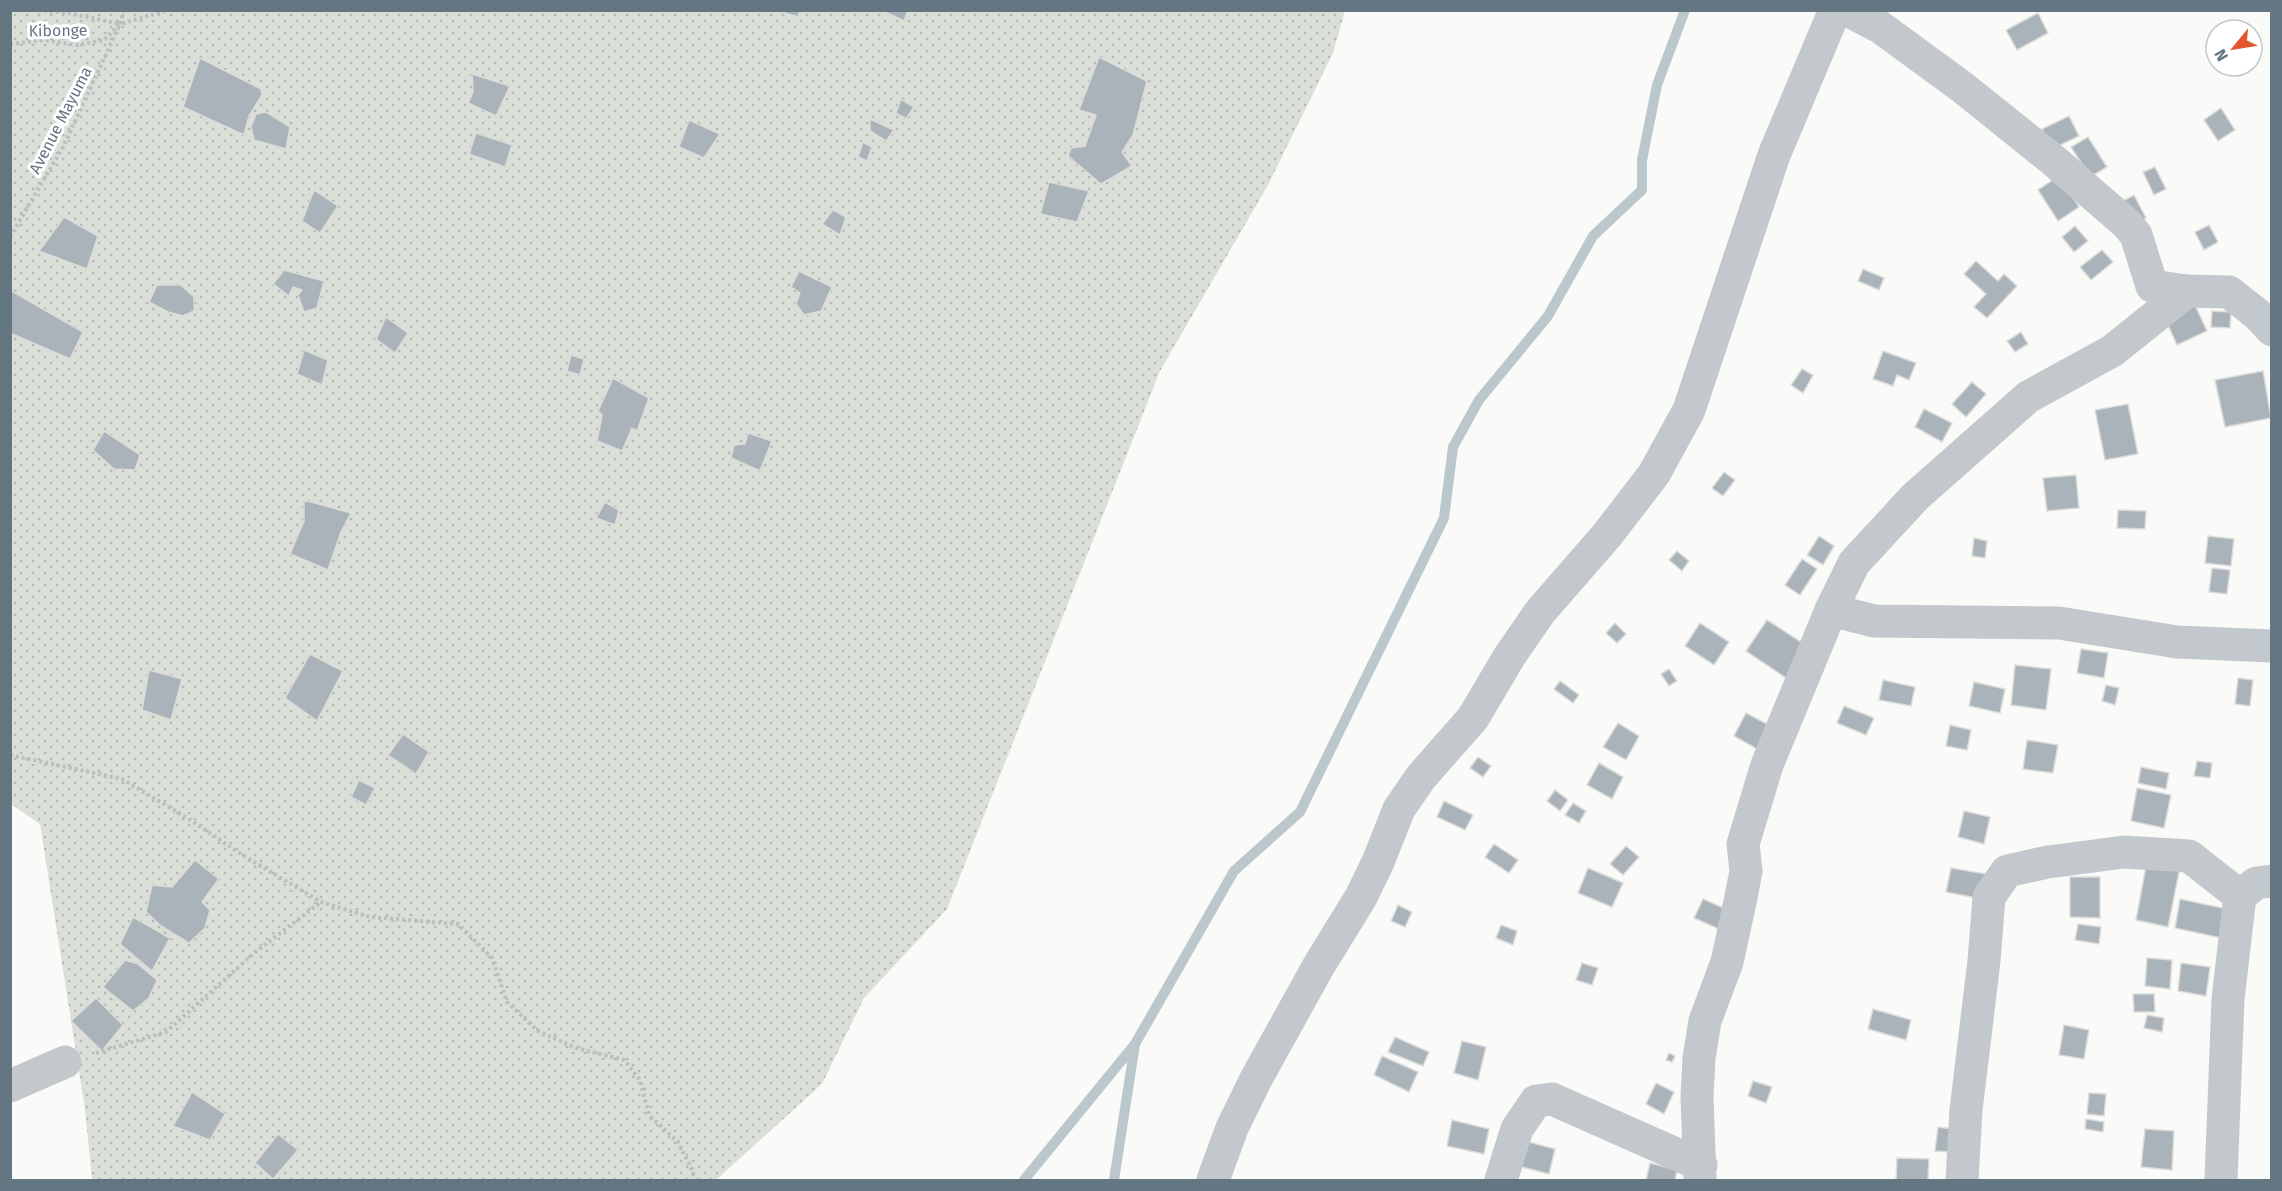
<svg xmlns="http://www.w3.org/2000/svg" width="2282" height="1191" viewBox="0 0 2282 1191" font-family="'Fira Sans',sans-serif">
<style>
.grass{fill:url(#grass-dots)}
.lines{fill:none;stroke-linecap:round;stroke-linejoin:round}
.stream{stroke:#bbc7cb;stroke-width:10}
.building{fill:#aab3b9;stroke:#dcdcda;stroke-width:1.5}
.path{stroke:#bbbfc2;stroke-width:4;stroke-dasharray:3 3;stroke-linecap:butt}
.minor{stroke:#c3c8cc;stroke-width:33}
.labels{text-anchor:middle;stroke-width:6;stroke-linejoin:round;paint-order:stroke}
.street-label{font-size:16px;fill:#657683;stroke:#fff}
</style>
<defs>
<pattern id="grass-dots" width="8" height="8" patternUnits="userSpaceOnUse" patternTransform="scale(1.5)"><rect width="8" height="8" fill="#dadfd7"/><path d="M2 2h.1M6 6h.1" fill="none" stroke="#b4b9b4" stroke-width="1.8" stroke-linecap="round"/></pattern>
</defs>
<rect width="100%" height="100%" fill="#fafaf8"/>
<polygon class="grass" points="10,11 1345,11 1333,53 1268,185 1160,371 947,909 864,998 822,1084 716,1180 92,1180 85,1109 40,824 11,804"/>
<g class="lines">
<g class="stream">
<polyline points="1024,1180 1135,1044 1234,871 1300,812 1444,518 1453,447 1479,400 1548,316 1593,236 1642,190 1642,160 1657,85 1685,10"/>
<polyline points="1114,1180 1135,1044"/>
</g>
</g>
<g class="building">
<polygon points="775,10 800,10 798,17"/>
<polygon points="881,10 908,10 904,21"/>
<polygon points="2038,13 2048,33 2017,50 2006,30"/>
<polygon points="1099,57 1147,81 1133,135 1122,152 1132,166 1101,184 1068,156 1071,148 1085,146 1096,115 1079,110"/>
<polygon points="200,58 261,89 262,95 249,116 244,135 183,107"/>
<polygon points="472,74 510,86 496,116 468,103 473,92"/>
<polygon points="901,99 914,107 906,119 896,113"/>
<polygon points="2221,108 2235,130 2218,141 2204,120"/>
<polygon points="266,112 290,127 286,149 254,140 251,127 256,114"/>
<polygon points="2069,116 2079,136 2052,149 2042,129"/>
<polygon points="870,119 894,130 886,141 870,131"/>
<polygon points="689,120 720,134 704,158 679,147"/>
<polygon points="476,133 512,145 505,167 469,154"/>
<polygon points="2088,137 2107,167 2090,177 2071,147"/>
<polygon points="863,142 872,147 867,161 858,157"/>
<polygon points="2155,167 2166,189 2154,195 2143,172"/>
<polygon points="2059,176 2079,207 2058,221 2038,190"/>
<polygon points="1049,182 1089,191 1077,222 1040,214"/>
<polygon points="314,190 338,206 320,233 302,221"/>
<polygon points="2134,195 2146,218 2133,225 2121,202"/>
<polygon points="833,210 846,217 840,235 822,224"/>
<polygon points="64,217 98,236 87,269 39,251"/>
<polygon points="2209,225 2218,242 2204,250 2195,232"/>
<polygon points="2075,226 2088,241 2074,252 2062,237"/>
<polygon points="2102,250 2113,262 2091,280 2080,267"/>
<polygon points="1976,261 1998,281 2004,274 2017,286 1987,318 1974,307 1986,294 1964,274"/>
<polygon points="1863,269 1884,278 1879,290 1858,281"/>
<polygon points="284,270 324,281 317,308 304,312 298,295 302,290 293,287 289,296 273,284"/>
<polygon points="799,271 832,287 821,311 804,315 796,304 800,293 791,287"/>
<polygon points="157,285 181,285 194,297 194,311 183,316 168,312 149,302"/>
<polygon points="10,290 83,332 70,359 10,333"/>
<polygon points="2194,303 2207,331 2177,345 2164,316"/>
<polygon points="2212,311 2231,312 2230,328 2211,327"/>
<polygon points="386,317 408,333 395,353 376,339"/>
<polygon points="2021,332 2028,344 2015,352 2007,341"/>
<polygon points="304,350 328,360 322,385 297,374"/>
<polygon points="1883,351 1916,363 1909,380 1897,375 1893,386 1873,379"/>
<polygon points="571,355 584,359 580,375 567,371"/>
<polygon points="1802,369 1813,375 1803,393 1791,385"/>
<polygon points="2263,371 2271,418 2225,427 2215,380"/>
<polygon points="613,378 649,398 637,431 632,428 622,451 597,441 602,415 598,411"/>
<polygon points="1972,382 1986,394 1966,417 1952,404"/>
<polygon points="2128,404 2138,454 2105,460 2095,410"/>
<polygon points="1924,409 1952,423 1942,442 1915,427"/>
<polygon points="104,431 140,455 135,470 114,469 93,450"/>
<polygon points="748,433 772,441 760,471 731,458 734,445 745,444"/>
<polygon points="1724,472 1735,480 1723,496 1712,488"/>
<polygon points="2076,475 2079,508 2047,511 2043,478"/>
<polygon points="304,500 351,513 341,532 328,570 290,554 304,521"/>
<polygon points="605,502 619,510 615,525 596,518"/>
<polygon points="2118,510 2146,511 2145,529 2117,528"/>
<polygon points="1819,536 1834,546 1823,565 1807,555"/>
<polygon points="2208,536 2234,539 2231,566 2205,563"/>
<polygon points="1974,538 1987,541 1985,558 1972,556"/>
<polygon points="1677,551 1689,561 1682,571 1669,560"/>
<polygon points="1802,559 1817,569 1800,595 1785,585"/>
<polygon points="2212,568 2230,570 2227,594 2209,592"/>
<polygon points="1767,620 1807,646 1786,678 1746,651"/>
<polygon points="1615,623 1626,634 1617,643 1606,633"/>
<polygon points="1700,623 1729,642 1714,665 1685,646"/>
<polygon points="2081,649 2108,653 2104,678 2077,673"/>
<polygon points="310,654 343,671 317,721 285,698"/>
<polygon points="2015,665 2051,669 2046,710 2011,705"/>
<polygon points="1669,669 1677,681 1669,686 1661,674"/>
<polygon points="149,670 182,679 171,720 142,710"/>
<polygon points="2238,678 2253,680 2250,706 2235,704"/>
<polygon points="1883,680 1915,687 1911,706 1879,700"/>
<polygon points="1560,681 1579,695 1573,703 1554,689"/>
<polygon points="1974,682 2005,689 2000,713 1969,706"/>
<polygon points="2106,685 2119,688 2115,705 2102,701"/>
<polygon points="1844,706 1874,718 1866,735 1837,723"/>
<polygon points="1746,713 1769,725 1757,749 1734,736"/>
<polygon points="1618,723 1639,736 1626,760 1603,747"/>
<polygon points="1950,725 1971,730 1967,750 1946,746"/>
<polygon points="403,734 429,752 416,774 388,755"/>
<polygon points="2027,740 2058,745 2053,773 2023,769"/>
<polygon points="1478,757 1491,766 1483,777 1470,768"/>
<polygon points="2197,761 2212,763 2210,778 2194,776"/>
<polygon points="1599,763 1623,777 1612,799 1587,785"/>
<polygon points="2141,767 2169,773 2166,789 2138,783"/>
<polygon points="359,780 375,788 366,805 351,797"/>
<polygon points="2137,788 2171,795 2164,828 2131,821"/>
<polygon points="1555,790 1568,800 1560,811 1547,801"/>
<polygon points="1444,801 1473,815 1465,830 1437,817"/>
<polygon points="1573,803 1586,811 1579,823 1565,815"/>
<polygon points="1964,811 1990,817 1984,844 1958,837"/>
<polygon points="1494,844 1518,860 1509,873 1485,857"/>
<polygon points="1626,846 1639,857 1623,875 1610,864"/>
<polygon points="195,860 219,879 202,902 210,910 205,928 189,943 161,926 146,912 152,885 172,887"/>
<polygon points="2147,861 2180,867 2168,927 2136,920"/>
<polygon points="1588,868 1623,883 1612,907 1578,893"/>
<polygon points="1951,868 1986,874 1982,899 1946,892"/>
<polygon points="2070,877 2100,877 2100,918 2070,917"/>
<polygon points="1703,899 1728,910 1719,929 1694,918"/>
<polygon points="2180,899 2232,910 2226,939 2175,928"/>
<polygon points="1398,905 1412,912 1405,927 1391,921"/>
<polygon points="133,917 170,938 152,971 120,944"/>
<polygon points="2078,924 2101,927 2099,944 2075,940"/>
<polygon points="1501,925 1517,931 1513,945 1496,938"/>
<polygon points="2147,958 2172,960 2170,989 2145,986"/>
<polygon points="125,960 138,964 157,980 149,998 133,1011 103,987"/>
<polygon points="1582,963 1598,968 1592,985 1576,980"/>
<polygon points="2181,963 2210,967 2206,996 2178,991"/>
<polygon points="2133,994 2154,994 2155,1012 2134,1012"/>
<polygon points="96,998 123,1025 102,1051 71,1021"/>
<polygon points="1873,1009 1911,1020 1906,1040 1868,1029"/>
<polygon points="2147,1015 2164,1018 2162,1032 2144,1028"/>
<polygon points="2064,1025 2089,1030 2084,1059 2059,1055"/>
<polygon points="1395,1037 1429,1052 1423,1066 1388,1052"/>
<polygon points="1462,1041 1486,1047 1478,1080 1454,1073"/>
<polygon points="1669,1053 1675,1056 1672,1062 1666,1060"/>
<polygon points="1382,1056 1418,1072 1409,1092 1374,1075"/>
<polygon points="1753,1081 1772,1087 1766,1103 1748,1096"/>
<polygon points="1656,1083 1674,1092 1664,1114 1646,1104"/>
<polygon points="192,1092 225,1114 210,1140 173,1126"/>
<polygon points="2089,1093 2106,1094 2104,1116 2087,1114"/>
<polygon points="2086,1119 2104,1122 2103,1132 2085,1129"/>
<polygon points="1452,1120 1489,1129 1484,1154 1447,1146"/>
<polygon points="1938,1127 1952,1129 1949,1152 1935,1151"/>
<polygon points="2145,1129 2174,1131 2172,1170 2141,1167"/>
<polygon points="278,1134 298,1150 273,1179 255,1163"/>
<polygon points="1525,1141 1555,1149 1549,1174 1518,1166"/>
<polygon points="1897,1158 1929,1159 1928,1180 1896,1180"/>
<polygon points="1650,1163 1677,1170 1675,1180 1646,1180"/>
</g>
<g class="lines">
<g class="path">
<polyline points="38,10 68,13 120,24"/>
<polyline points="10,44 43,40 78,45 104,40 120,24 169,10"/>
<polyline points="10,237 63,147 120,24 124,10"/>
<polyline points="10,755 122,779 189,819 244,856 321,902 370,917 458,924 492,958 507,1002 538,1031 576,1048 624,1060 640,1080 649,1115 678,1142 692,1170 695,1180"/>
<polyline points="96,1053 166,1032 253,954 321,902"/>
</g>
<g class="minor">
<polyline points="1847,10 1880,27 1962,87 2053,160 2127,224 2136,235 2152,286 2187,291 2229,292 2257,314 2272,330"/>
<polyline points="1831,610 1874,621 2059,623 2177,642 2272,646"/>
<polyline points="10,1086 65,1062"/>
<polyline points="1213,1180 1232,1128 1256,1079 1318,967 1361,897 1378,862 1399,809 1421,777 1473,718 1509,657 1540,612 1607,535 1654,474 1689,410 1774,155 1835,10"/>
<polyline points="1501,1180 1517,1129 1536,1101 1552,1099 1701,1165"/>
<polyline points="1700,1180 1697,1097 1699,1058 1705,1021 1727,962 1740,902 1746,871 1743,844 1767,765 1831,610 1854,563 1915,497 2028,397 2112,351 2187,291"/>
<polyline points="1962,1180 1966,1110 1984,961 1989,897 2007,871 2048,862 2124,852 2189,856 2240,896 2256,883 2272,881"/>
<polyline points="2221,1180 2228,999 2240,896"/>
</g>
</g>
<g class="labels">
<g class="street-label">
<text transform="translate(58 30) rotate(-1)" y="6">Kibonge</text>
<text transform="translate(60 120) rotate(-63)" y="6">Avenue Mayuma</text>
</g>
</g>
<rect width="2282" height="1191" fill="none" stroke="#657683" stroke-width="24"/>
<g transform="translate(2234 48) rotate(240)"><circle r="28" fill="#ffffff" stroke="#c1c8cd" stroke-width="1.5"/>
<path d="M0-4.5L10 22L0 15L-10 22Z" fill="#e4572e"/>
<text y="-9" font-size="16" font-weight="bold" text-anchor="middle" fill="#657683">N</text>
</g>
</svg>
